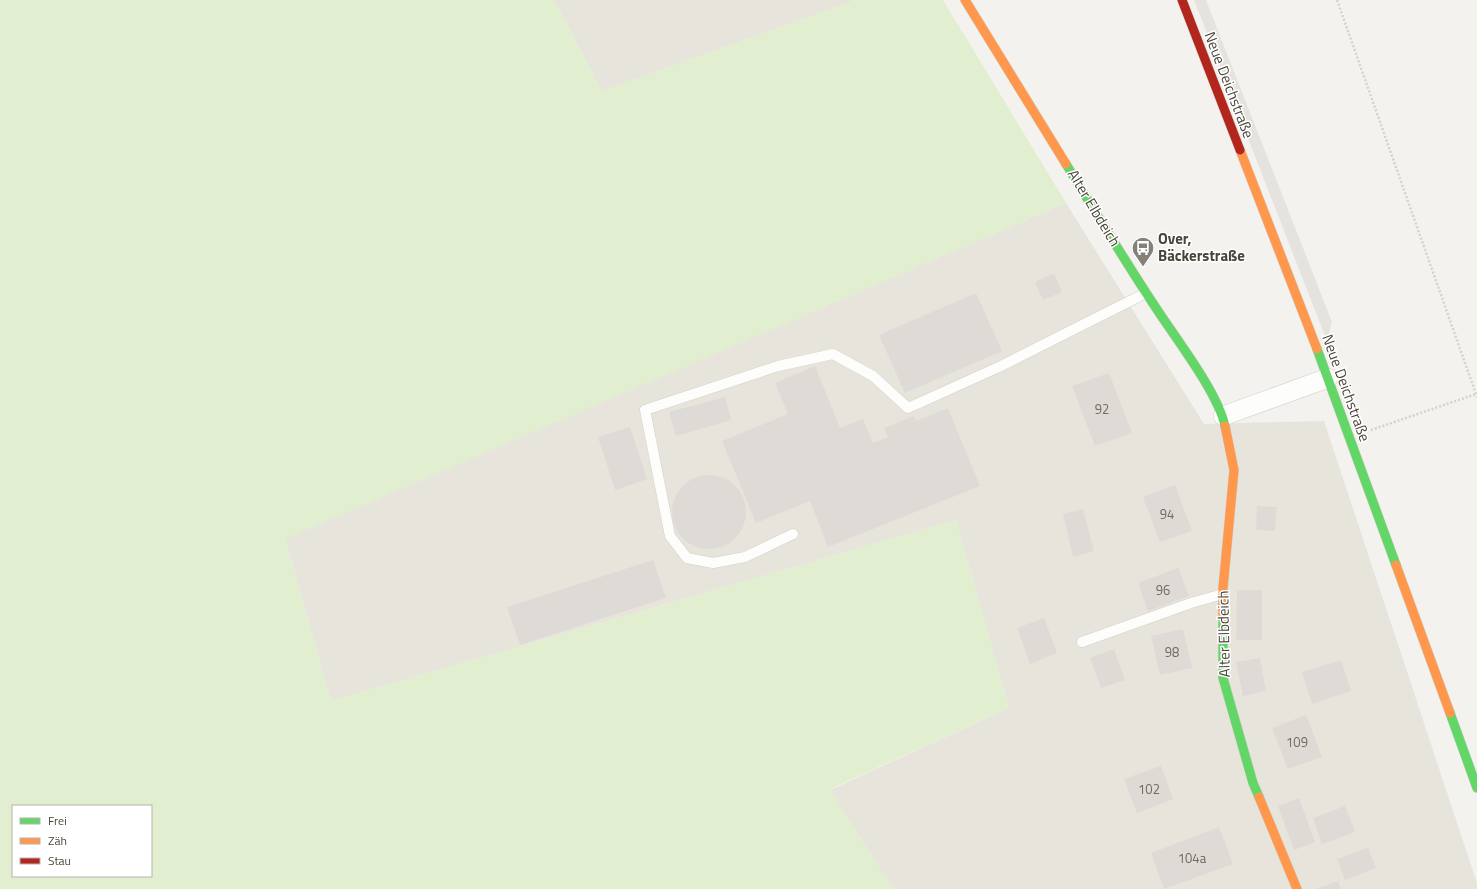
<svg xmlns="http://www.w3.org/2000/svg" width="1477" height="889" viewBox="0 0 1477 889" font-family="'Titillium Web',sans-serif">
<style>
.residential{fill:#e7e4dc}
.green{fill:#e1eecf;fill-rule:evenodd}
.parking{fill:#e6e3df}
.building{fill:#dedbd6}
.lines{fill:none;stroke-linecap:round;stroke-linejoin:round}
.lane-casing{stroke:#d2d0cb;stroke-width:11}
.street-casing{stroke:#d2d0cb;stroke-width:20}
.fast-casing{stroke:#d3cfc5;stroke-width:10}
.slow-casing{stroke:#d3cfc5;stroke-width:10}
.jam-casing{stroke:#d3cfc5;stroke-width:10}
.path{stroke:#d3d2cc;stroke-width:2.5;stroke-dasharray:2 2;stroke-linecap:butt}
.lane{stroke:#fdfdfc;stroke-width:10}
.street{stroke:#fdfdfc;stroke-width:19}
.fast{stroke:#63d668;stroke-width:9}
.slow{stroke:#ff974d;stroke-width:9}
.jam{stroke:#b3261e;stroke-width:9}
.labels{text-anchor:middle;stroke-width:3;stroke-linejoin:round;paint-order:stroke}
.number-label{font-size:13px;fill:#706a61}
.street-label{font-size:15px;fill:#4b4439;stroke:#fff}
.poi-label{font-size:15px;font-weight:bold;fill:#4b4439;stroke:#fff;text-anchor:start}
</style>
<rect width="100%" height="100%" fill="#f4f2ee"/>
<g class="residential">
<polygon points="554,0 856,0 602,91"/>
<polygon points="1066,203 1204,424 1324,421 1477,883 1477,889 893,889 830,790 1009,708 956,520 331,701 285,538"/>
</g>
<path class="green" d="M0,0H554L602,91L856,0H943L1066,203L285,539L331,701L956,520L1009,708L830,789L893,889H0ZM13,806H151V876H13Z"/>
<polygon class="parking" points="1194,0 1206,0 1332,322 1327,341"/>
<g class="building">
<polygon points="1054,273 1062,292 1043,300 1035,282"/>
<polygon points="976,293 1002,351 905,393 879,335"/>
<polygon points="815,366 840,428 863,419 873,443 888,437 884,428 914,416 916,421 948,408 980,486 828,547 810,501 756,523 722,441 788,414 775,383"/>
<polygon points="1109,373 1132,433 1095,446 1072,386"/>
<polygon points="725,397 731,420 676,436 669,412"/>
<polygon points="630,427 647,479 615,490 598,437"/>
<circle cx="709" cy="512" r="37"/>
<polygon points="1175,485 1192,531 1160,542 1143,497"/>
<polygon points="1257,506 1277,507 1275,531 1256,530"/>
<polygon points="1083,509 1094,551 1073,557 1063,514"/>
<polygon points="653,560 666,598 520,645 507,607"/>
<polygon points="1178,568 1189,596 1148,611 1138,583"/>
<polygon points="1237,590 1262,590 1262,640 1236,640"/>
<polygon points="1044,618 1057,653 1030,664 1017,628"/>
<polygon points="1183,629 1192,668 1160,675 1151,636"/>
<polygon points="1114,649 1125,680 1101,688 1090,658"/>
<polygon points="1260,658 1266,691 1243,696 1236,662"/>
<polygon points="1341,660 1351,691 1312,704 1302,672"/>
<polygon points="1306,715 1322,757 1288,769 1272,728"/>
<polygon points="1161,766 1173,799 1137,813 1124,779"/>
<polygon points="1299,798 1315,842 1294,850 1278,806"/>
<polygon points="1345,806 1355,832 1322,844 1313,818"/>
<polygon points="1219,827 1233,864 1164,889 1151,853"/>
<polygon points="1368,848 1376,868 1345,880 1337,859"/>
<polygon points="1338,881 1341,889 1316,889"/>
</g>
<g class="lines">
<g class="lane-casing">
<g id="lane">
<polyline points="793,534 745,557 713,563 687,558 670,536 645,410 778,366 833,354 873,376 908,408 1001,366 1146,293"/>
<polyline points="1082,642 1191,603 1223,594"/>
</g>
</g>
<g class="street-casing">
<polyline id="street" points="1223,416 1328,378"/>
</g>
<g class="fast-casing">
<g id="fast">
<path d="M1066,164C1096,213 1126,263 1158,311C1177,340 1218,393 1225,426"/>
<polyline points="1317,349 1396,565"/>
<polyline points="1223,617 1223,678 1253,783 1259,797"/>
<polyline points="1450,713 1477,788"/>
</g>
</g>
<g class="slow-casing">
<g id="slow">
<polyline points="965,0 1066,164"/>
<polyline points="1240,150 1317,349"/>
<polyline points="1396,565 1450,713"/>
<polyline points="1223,617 1223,588 1234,470 1225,426"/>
<polyline points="1259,797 1297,889"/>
</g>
</g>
<g class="jam-casing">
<polyline id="jam" points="1182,0 1240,150"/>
</g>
<g class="path">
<polyline points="1337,0 1477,397"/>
<polyline points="1371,430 1476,394"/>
</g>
<use href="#lane" class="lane"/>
<use href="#street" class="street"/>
<use href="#fast" class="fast"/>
<use href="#slow" class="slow"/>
<use href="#jam" class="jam"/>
</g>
<defs>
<g id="bus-pin" transform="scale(1.15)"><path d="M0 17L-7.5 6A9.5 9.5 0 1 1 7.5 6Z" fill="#868178" stroke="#fff"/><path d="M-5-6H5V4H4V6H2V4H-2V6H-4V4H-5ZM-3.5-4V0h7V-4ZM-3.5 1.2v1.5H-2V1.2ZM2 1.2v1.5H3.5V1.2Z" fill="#fff"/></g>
</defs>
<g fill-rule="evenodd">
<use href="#bus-pin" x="1143" y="248"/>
</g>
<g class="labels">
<g class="number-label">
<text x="1102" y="414">92</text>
<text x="1167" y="519">94</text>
<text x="1163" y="595">96</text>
<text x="1172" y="657">98</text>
<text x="1297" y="747">109</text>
<text x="1149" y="794">102</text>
<text x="1192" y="863">104a</text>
</g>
<g class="street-label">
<text transform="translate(1229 85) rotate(69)" y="5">Neue Deichstraße</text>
<text transform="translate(1094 208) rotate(59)" y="5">Alter Elbdeich</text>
<text transform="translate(1346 388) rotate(70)" y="5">Neue Deichstraße</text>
<text transform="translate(1224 634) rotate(-91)" y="5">Alter Elbdeich</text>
</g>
<g class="poi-label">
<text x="1158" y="244">Over,<tspan x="1158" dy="17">Bäckerstraße</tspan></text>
</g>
</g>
<rect x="12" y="805" width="140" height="72" fill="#ffffff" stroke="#b7b4b0"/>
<rect x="20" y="818" width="20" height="6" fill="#63d668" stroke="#b7b4b0"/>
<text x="48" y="825" font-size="12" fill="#4b4439">Frei</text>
<rect x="20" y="838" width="20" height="6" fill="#ff974d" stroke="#b7b4b0"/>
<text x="48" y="845" font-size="12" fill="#4b4439">Zäh</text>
<rect x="20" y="858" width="20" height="6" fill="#b3261e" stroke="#b7b4b0"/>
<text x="48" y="865" font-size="12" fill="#4b4439">Stau</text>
</svg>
